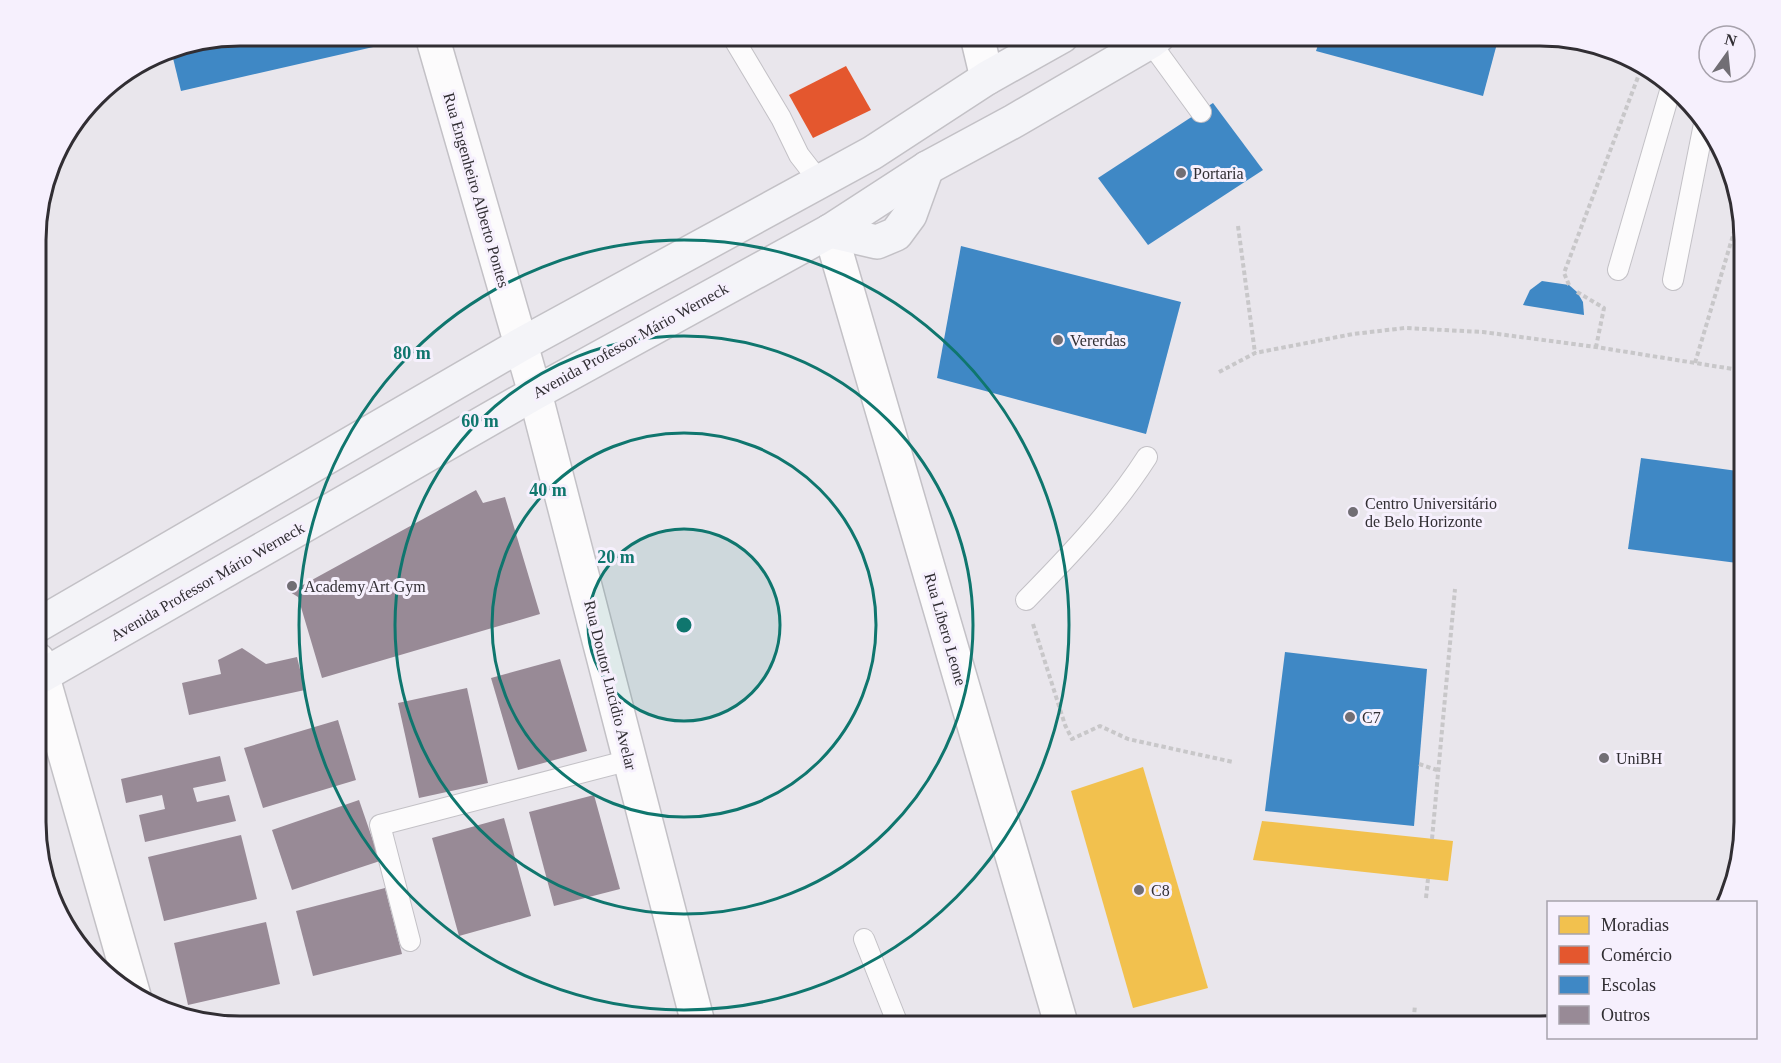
<svg xmlns="http://www.w3.org/2000/svg" width="1781" height="1063" viewBox="0 0 1781 1063" font-family="Georgia,serif">
<style>
.homes{fill:#f2c14e}
.shops{fill:#e4572e}
.schools{fill:#3f88c5}
.building{fill:#988a96}
.lines{fill:none;stroke-linecap:round;stroke-linejoin:round}
.lane-casing{stroke:#c3c1c6;stroke-width:22}
.street-casing{stroke:#c3c1c6;stroke-width:36}
.secondary-casing{stroke:#c3c1c6;stroke-width:36}
.path{stroke:#c8c7c9;stroke-width:4;stroke-dasharray:4.5 3;stroke-linecap:butt}
.lane{stroke:#fcfbfc;stroke-width:20}
.street{stroke:#fcfbfc;stroke-width:33}
.secondary{stroke:#f4f4f8;stroke-width:33}
.ring{fill:none;stroke:#0f766e;stroke-width:3}
.poi-dot{fill:#716e74;stroke:#f6f0fd;stroke-width:2}
.labels{text-anchor:middle;stroke-width:6;stroke-linejoin:round;paint-order:stroke}
.poi-label{font-size:16px;fill:#312e33;stroke:#f6f0fd;text-anchor:start}
.street-label{font-size:16px;fill:#312e33;stroke:#f6f0fd}
.rim{fill:none;stroke:#312e33;stroke-width:3}
.centre{fill:#0f766e;stroke:#f6f0fd;stroke-width:3}
.ring-label{font-size:18px;text-anchor:middle;font-weight:bold;fill:#0f766e;stroke:#f6f0fd;stroke-width:6;stroke-linejoin:round;paint-order:stroke}
</style>
<rect width="100%" height="100%" fill="#e9e6ec"/>
<g class="homes">
<polygon points="1143,767 1208,988 1133,1008 1071,791"/>
<polygon points="1262,821 1453,841 1448,881 1253,860"/>
</g>
<g class="shops">
<polygon points="846,66 871,110 813,138 789,95"/>
<polygon points="1740,340 1745,341 1745,364 1737,362"/>
</g>
<g class="schools">
<polygon points="240,36 379,36 382,45 181,91 171,50"/>
<polygon points="1321,36 1499,36 1483,96 1316,51"/>
<polygon points="1213,103 1263,170 1148,245 1098,178"/>
<polygon points="961,246 1181,302 1146,434 937,378"/>
<polygon points="1542,281 1569,285 1577,292 1583,302 1584,315 1523,305 1530,290"/>
<polygon points="1641,458 1745,472 1745,564 1628,549"/>
<polygon points="1285,652 1427,669 1414,826 1265,811"/>
</g>
<g class="building">
<polygon points="476,490 483,503 505,497 540,614 322,678 298,597 290,592"/>
<polygon points="242,648 266,664 297,657 305,690 189,715 182,683 221,674 218,660"/>
<polygon points="560,659 587,751 518,770 491,678"/>
<polygon points="467,688 488,783 419,798 398,703"/>
<polygon points="338,720 356,780 263,808 244,748"/>
<polygon points="220,756 226,781 193,788 197,802 229,795 236,821 145,842 139,815 165,809 162,795 126,803 121,779"/>
<polygon points="594,795 620,889 554,906 529,812"/>
<polygon points="359,800 380,861 292,890 272,830"/>
<polygon points="504,818 531,916 459,936 432,838"/>
<polygon points="241,835 257,899 164,921 148,857"/>
<polygon points="385,888 402,954 313,976 296,911"/>
<polygon points="266,922 280,984 188,1005 174,943"/>
</g>
<g class="lines">
<g class="lane-casing">
<g id="lane">
<polyline points="732,36 781,118 799,155 820,182"/>
<polyline points="1150,42 1201,112"/>
<polyline points="1618,270 1670,91"/>
<polyline points="1673,280 1704,124"/>
<path d="M1026,600C1070,555 1113,510 1147,457"/>
<polyline points="864,939 899,1027"/>
<polyline points="410,941 380,825 630,760"/>
</g>
</g>
<g class="street-casing">
<g id="street">
<polyline points="432,36 535,393 699,1027"/>
<polyline points="977,36 987,78"/>
<polyline points="830,231 1062,1027"/>
<polyline points="38,660 134,996"/>
</g>
</g>
<g class="secondary-casing">
<g id="secondary">
<polyline points="830,231 877,242 896,234 910,215 927,168"/>
<polyline points="38,625 522,344 872,153 987,78 1062,36"/>
<polyline points="38,678 535,393 830,231 927,168 1014,121 1150,42 1158,36"/>
</g>
</g>
<g class="path">
<polyline points="1238,226 1255,353"/>
<polyline points="1569,285 1564,273 1641,69"/>
<polyline points="1577,292 1604,308 1596,347"/>
<polyline points="1695,363 1740,212"/>
<polyline points="1219,372 1255,353 1353,334 1405,328 1483,332 1596,347 1745,371"/>
<polyline points="1033,624 1065,725 1072,739 1100,726 1128,739 1233,762"/>
<polyline points="1419,764 1437,770"/>
<polyline points="1432,839 1455,589"/>
<polyline points="1426,898 1428,879"/>
<polyline points="1413,1027 1415,1005"/>
</g>
<use href="#lane" class="lane"/>
<use href="#street" class="street"/>
<use href="#secondary" class="secondary"/>
</g>
<circle cx="684" cy="625" r="96" fill="#0f766e" fill-opacity=".12"/>
<g class="ring">
<circle cx="684" cy="625" r="96"/>
<circle cx="684" cy="625" r="192"/>
<circle cx="684" cy="625" r="289"/>
<circle cx="684" cy="625" r="385"/>
</g>
<g class="poi-dot">
<circle cx="1181" cy="173" r="6"/>
<circle cx="1058" cy="340" r="6"/>
<circle cx="1353" cy="512" r="6"/>
<circle cx="292" cy="586" r="6"/>
<circle cx="1350" cy="717" r="6"/>
<circle cx="1604" cy="758" r="6"/>
<circle cx="1139" cy="890" r="6"/>
</g>
<g class="labels">
<g class="poi-label">
<text x="1193" y="179">Portaria</text>
<text x="1070" y="346">Vererdas</text>
<text x="1365" y="509">Centro Universitário<tspan x="1365" dy="18">de Belo Horizonte</tspan></text>
<text x="304" y="592">Academy Art Gym</text>
<text x="1362" y="723">C7</text>
<text x="1616" y="764">UniBH</text>
<text x="1151" y="896">C8</text>
</g>
<g class="street-label">
<text transform="translate(477 190) rotate(74)" y="6">Rua Engenheiro Alberto Pontes</text>
<text transform="translate(630 340) rotate(-29)" y="6">Avenida Professor Mário Werneck</text>
<text transform="translate(207 581) rotate(-30)" y="6">Avenida Professor Mário Werneck</text>
<text transform="translate(946 629) rotate(74)" y="6">Rua Líbero Leone</text>
<text transform="translate(611 685) rotate(76)" y="6">Rua Doutor Lucídio Avelar</text>
</g>
</g>
<path d="M0 0H1781V1063H0ZM240 46H1540A194 194 0 0 1 1734 240V822A194 194 0 0 1 1540 1016H240A194 194 0 0 1 46 822V240A194 194 0 0 1 240 46Z" fill="#f6f0fd" fill-rule="evenodd"/>
<path class="rim" d="M240 46H1540A194 194 0 0 1 1734 240V822A194 194 0 0 1 1540 1016H240A194 194 0 0 1 46 822V240A194 194 0 0 1 240 46Z"/>
<circle cx="684" cy="625" r="9" class="centre"/>
<g class="ring-label">
<text x="412" y="359">80 m</text>
<text x="480" y="427">60 m</text>
<text x="548" y="496">40 m</text>
<text x="616" y="563">20 m</text>
</g>
<rect x="1547" y="901" width="210" height="138" fill="#f6f0fd" stroke="#a7a2ac" stroke-width="1.5"/>
<rect x="1559" y="916" width="30" height="18" fill="#f2c14e" stroke="#a7a2ac" stroke-width="1.5"/>
<text x="1601" y="931" font-size="18" fill="#312e33">Moradias</text>
<rect x="1559" y="946" width="30" height="18" fill="#e4572e" stroke="#a7a2ac" stroke-width="1.5"/>
<text x="1601" y="961" font-size="18" fill="#312e33">Comércio</text>
<rect x="1559" y="976" width="30" height="18" fill="#3f88c5" stroke="#a7a2ac" stroke-width="1.5"/>
<text x="1601" y="991" font-size="18" fill="#312e33">Escolas</text>
<rect x="1559" y="1006" width="30" height="18" fill="#988a96" stroke="#a7a2ac" stroke-width="1.5"/>
<text x="1601" y="1021" font-size="18" fill="#312e33">Outros</text>
<g transform="translate(1727 54) rotate(15)"><circle r="28" fill="#f6f0fd" stroke="#a7a2ac" stroke-width="1.5"/>
<path d="M0-4.5L10 22L0 15L-10 22Z" fill="#716e74"/>
<text y="-9" font-size="16" font-weight="bold" text-anchor="middle" fill="#312e33">N</text>
</g>
</svg>
